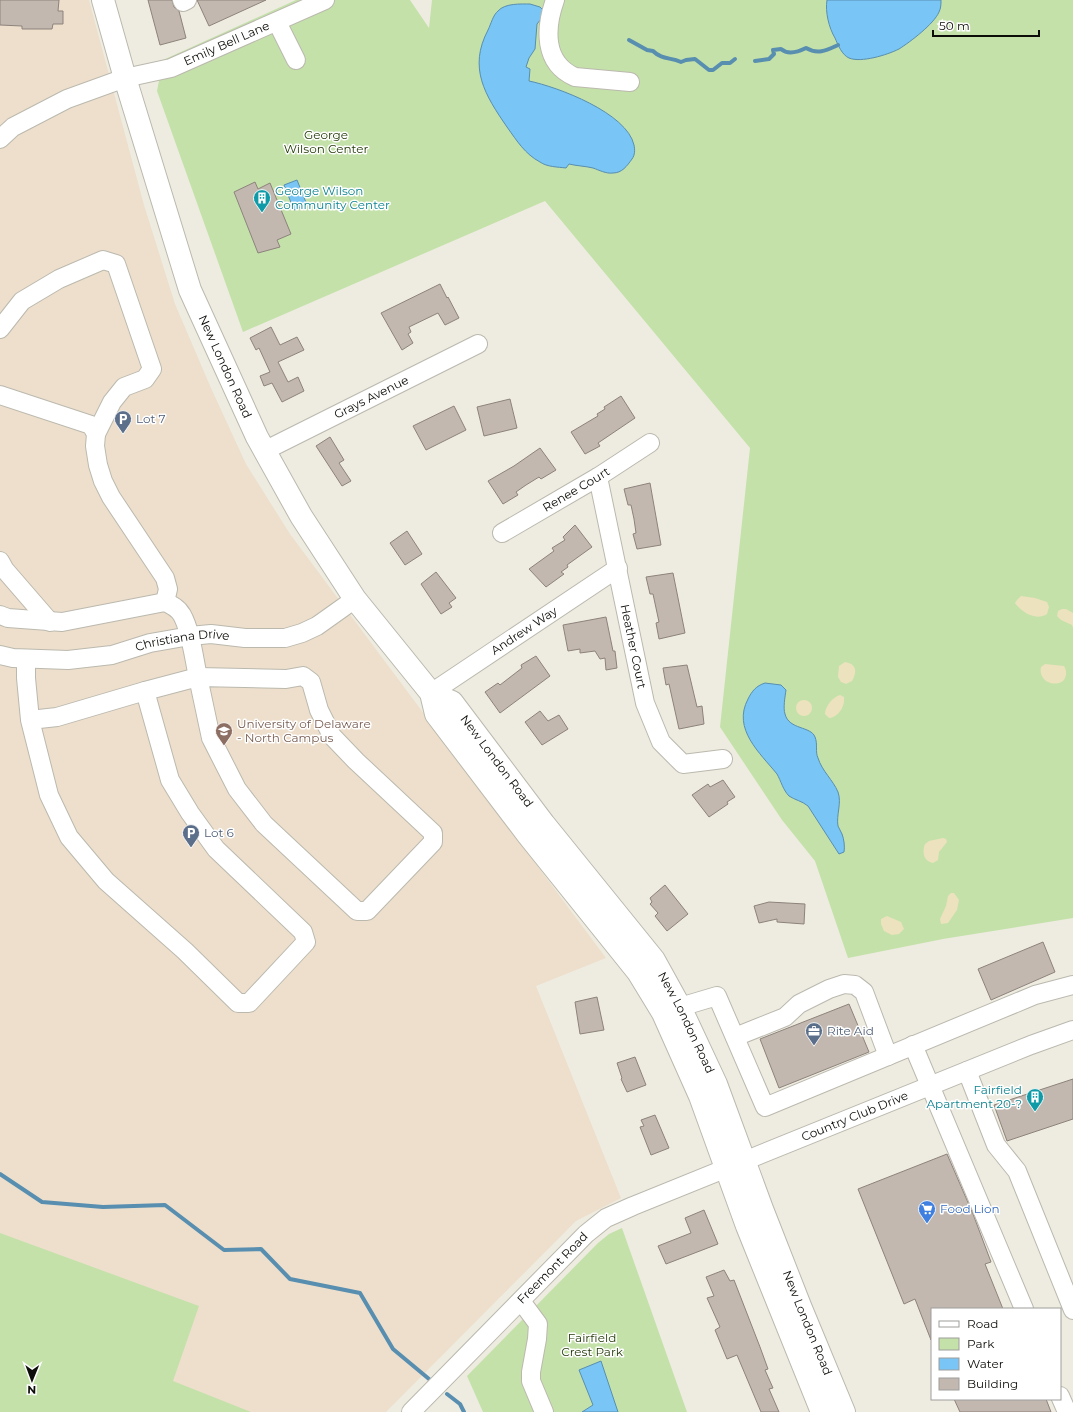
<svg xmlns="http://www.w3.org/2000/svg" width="1073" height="1412" viewBox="0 0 1073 1412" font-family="Montserrat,sans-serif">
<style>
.education{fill:#eddfcc}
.green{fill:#c4e1aa}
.sand{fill:#ece2bd}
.water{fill:#79c6f6;stroke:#588eaf}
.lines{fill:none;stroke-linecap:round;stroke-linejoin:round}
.stream{stroke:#588eaf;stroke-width:4}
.building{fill:#c2b8b0;stroke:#8d837c}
.minor-casing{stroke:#bbb9ae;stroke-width:20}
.major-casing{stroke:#bbb9ae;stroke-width:24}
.minor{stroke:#fff;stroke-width:18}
.major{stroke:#fff;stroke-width:22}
.labels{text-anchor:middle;stroke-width:3;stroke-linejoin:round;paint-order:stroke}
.street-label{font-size:12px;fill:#0c0c08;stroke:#fff}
.park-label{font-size:12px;fill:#1d3300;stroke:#fff}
.culture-label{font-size:12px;fill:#0d838f;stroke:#fff;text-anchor:start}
.service-label{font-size:12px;fill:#4e5e75;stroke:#fff;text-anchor:start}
.education-label{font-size:12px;fill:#785e54;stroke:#fff;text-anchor:start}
.shop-label{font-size:12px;fill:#366cbe;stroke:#fff;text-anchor:start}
</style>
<rect width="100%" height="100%" fill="#eeece0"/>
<polygon class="education" points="0,0 89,0 144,205 175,304 211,388 246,464 290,534 606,958 536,986 621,1198 576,1221 386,1412 0,1412"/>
<g class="green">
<polygon points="296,0 410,0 429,28 432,0 1073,0 1073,918 943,939 848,958 815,861 782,820 720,727 750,448 545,201 243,332 157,91 163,60"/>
<polygon points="622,1228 687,1412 483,1412 467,1376 598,1243 609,1234"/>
<polygon points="0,1233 199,1306 173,1381 251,1412 0,1412"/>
</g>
<g class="sand">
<path d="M1021,596L1035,598L1047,602L1049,607L1047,614C1036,621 1022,613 1015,603L1017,600Z"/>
<polygon points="1062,609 1066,609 1073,613 1073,628 1072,625 1061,620 1057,616 1058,611"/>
<path d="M845,662C857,664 857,672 852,681L846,684L841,682L838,677L839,666Z"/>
<path d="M1045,664L1064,666C1067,671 1067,676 1063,681C1053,688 1038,680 1041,667Z"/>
<path d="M840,695L844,697C845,706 839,717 829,718L825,714C825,706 833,697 840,695Z"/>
<circle cx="804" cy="708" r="8"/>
<path d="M943,838L946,839L947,842L939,852L938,860L933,863C923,861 922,852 925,844L929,841Z"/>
<polygon points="951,893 954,893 959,900 957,910 948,923 941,924 940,919 946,906 948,896"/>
<polygon points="887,916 901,922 904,929 899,934 892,935 884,931 881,924 881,919"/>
</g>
<g class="water">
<path d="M827,0H941C941,4 941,8 939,12C934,24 910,42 899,49C887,55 861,63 849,58C842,55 838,45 835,38C829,28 825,12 827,0Z"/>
<path d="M530,4L540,7L546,13L537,24L535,49L529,58L526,67L530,69L529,81C558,87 627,113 634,145C635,150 635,155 632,159C627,166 622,173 613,173C606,174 599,170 593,168C585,166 577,166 569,164L566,168C558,167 547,167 540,162C525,154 517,141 507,127C485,95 468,68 488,30C491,24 493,15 498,11C505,3 521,4 530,4Z"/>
<polygon points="297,180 307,205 294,210 284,185"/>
<path d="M765,683L781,685L786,690C785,697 783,708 785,714C789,730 811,726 815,737C818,744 815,752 818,758C822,771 833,780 838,792C842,803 836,815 838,826C839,829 841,831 842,834C844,839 845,847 844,852L839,854L808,806C802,801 795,800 789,796C783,790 781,781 777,774C760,753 732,729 748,699C752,691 756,686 765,683Z"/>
<polygon points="601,1361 618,1412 582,1412 593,1405 579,1370"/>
</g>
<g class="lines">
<g class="stream">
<path d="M629,40L647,50L653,51C662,60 670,57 681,62L686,60L695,59L709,70H713L722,63H730L735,59"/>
<path d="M755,61L769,59L774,54L773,50L781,49C788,55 798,52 806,48C818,55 827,50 838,45"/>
<polyline points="0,1174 42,1202 103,1207 165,1205 224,1250 261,1249 290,1279 360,1293 393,1349 429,1379"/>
<polyline points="447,1394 460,1404 464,1412"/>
</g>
</g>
<g class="building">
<polygon points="0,0 59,0 58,11 63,11 63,24 53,24 52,29 22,29 22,26 0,25"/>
<polygon points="148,0 172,0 174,7 179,11 186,38 160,45"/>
<polygon points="197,0 266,0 209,26"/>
<polygon points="255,182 258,189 270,183 291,234 277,240 280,247 258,253 234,192"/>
<polygon points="440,284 447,298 448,297 459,318 445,325 438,313 409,327 411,332 408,334 413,343 402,350 381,313"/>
<polygon points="271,327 280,345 297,337 304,350 278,362 288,382 298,377 304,391 282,402 272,383 264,386 260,376 270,372 259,348 256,350 250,338"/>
<polygon points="621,396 635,418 598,443 600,446 585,454 571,432 598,416 597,414 605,409 604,407"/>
<polygon points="510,399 517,428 484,436 477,407"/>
<polygon points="454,406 466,430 426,450 413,426"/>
<polygon points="330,437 344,460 339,463 351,481 342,486 316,446"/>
<polygon points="540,448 556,470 541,479 539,477 526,485 516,492 518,495 503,504 488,481 514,466"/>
<polygon points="650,483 661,545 637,549 633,534 636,533 634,519 631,505 628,505 624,489"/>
<polygon points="575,525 592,547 567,565 568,567 561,572 564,574 546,587 529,569 554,551 552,548 565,540 563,537"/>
<polygon points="407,531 422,554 405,565 390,543"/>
<polygon points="436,572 456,598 449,603 452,607 441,614 421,584"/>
<polygon points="673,573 685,633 659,639 656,623 659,622 653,594 650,594 646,577"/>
<polygon points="606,617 613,651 615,651 617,668 606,670 605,658 600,659 595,651 580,653 580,649 568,651 563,625"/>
<polygon points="536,656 550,676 500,713 485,692 498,683 500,685 522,668 521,665"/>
<polygon points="687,665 697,707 702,706 704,724 679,729 669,684 666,685 663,668"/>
<polygon points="540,711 548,721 559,715 568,729 542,745 525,722"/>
<polygon points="723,780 735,797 727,802 728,804 709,817 692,795 708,784 710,787"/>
<polygon points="665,885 688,914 667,931 655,916 658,913 650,904 652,902 650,898"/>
<polygon points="769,902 805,904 804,924 777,922 777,919 759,923 754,906"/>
<polygon points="1043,942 1055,972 991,1000 978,969"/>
<polygon points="597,997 604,1030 580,1034 575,1002"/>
<polygon points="849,1004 869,1052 779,1088 760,1039"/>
<polygon points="635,1057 646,1085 627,1092 621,1079 622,1078 617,1063"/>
<polygon points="1073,1079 1073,1119 1007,1141 994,1105"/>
<polygon points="655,1115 669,1148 651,1155 640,1127 644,1126 641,1120"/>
<polygon points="947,1154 973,1214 991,1262 985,1264 1003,1309 932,1309 931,1340 915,1299 904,1304 858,1189"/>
<polygon points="704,1210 718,1244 666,1264 658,1246 691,1233 685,1218"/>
<polygon points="724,1270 730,1281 734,1280 760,1347 768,1369 765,1370 773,1388 769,1389 779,1412 761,1412 737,1355 727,1359 715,1330 720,1327 707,1298 714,1296 706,1277"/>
<polygon points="954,1399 1046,1399 1051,1412 960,1412"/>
</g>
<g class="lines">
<g class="minor-casing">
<g id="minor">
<polyline points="182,0 183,2 187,0"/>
<path d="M555,0C545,28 543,63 575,77L630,82"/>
<polyline points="277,22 296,60"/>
<path id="s1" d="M0,139L13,127L67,99L125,78L171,68L325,0"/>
<polyline points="0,329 22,301 59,279 103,260 116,264 152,369 145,379 124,387 112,402 96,434"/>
<polyline points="0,395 91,425 96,434 95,446 98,465 103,481 111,497 165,578 168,589 165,602"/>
<path id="s2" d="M264,451L478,344"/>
<path id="s3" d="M598,477L645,703L661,742L683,764L723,759"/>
<path id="s4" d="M502,533L598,477L650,443"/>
<polyline points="0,561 5,570 50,622"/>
<path d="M0,615L8,618L62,622L165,602C172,605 178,608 182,615C191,631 194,659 198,677L145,691"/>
<path id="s5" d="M0,655L13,658L68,660L112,655L150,643L190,636L211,634L245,638H285L302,633L317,626L355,599"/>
<polyline points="26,659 26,678 30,720 49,795 69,837 106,881 185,951 238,1003 249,1003 306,942 303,932 216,849 190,813 170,780 145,691 57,717 30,720"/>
<polygon points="303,676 311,682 319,710 332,736 356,761 433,833 433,842 367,911 357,911 264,824 237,789 211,738 198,677 286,679"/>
<path id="s6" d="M431,693L618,568"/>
<polyline points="680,1007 717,996 765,1107 1035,995 1073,985"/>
<polyline points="735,1037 785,1017 799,1004 829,989 844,984 855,985 864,992 888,1056"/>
<polyline points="913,1045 1024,1309"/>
<polyline points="967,1071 996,1145 1017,1171 1073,1310"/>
<polyline points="521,1301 538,1324 537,1339 531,1372 531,1381 544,1412"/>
<polyline points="1060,1396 1067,1412"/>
<path id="s7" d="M411,1412L586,1234L606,1218L633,1206L1031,1045L1073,1030"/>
</g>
</g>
<g class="major-casing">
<g id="major">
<path id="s8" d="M103,0L125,78L190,290L257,437L301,516L355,599L431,693L436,714L528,835L638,972L663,1013L700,1096L747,1226L822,1412"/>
<path id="s9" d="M431,693L452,702L544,824L654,960L680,1007L716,1084L762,1209L800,1306L844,1412"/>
</g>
</g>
<use href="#minor" class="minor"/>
<use href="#major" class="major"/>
</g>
<defs>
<g id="building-pin" transform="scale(0.9)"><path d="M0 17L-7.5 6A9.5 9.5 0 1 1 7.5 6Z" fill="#0f9aa8" stroke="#fff"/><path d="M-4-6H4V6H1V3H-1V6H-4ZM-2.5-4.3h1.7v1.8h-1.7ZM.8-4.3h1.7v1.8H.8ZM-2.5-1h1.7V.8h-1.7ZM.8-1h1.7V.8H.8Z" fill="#fff"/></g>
<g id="parking-pin" transform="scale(0.9)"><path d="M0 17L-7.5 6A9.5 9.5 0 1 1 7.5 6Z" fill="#5c6f8a" stroke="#fff"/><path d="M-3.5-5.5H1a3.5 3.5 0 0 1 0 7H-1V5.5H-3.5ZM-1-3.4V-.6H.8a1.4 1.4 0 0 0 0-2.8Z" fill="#fff"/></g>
<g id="university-pin" transform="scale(0.9)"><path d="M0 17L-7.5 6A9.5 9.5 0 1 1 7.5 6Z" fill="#8d6e63" stroke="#fff"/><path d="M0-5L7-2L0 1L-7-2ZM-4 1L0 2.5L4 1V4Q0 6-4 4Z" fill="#fff"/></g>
<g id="office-pin" transform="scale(0.9)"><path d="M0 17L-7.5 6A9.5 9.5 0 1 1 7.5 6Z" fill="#5c6f8a" stroke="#fff"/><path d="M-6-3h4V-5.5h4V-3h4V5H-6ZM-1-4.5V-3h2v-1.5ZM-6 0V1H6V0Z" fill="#fff"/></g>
<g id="supermarket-pin" transform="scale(0.9)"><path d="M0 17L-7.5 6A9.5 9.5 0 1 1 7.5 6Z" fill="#3f7fe0" stroke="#fff"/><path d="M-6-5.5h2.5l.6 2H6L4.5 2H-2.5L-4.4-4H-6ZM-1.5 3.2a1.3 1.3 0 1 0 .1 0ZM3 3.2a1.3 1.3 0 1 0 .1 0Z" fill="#fff"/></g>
</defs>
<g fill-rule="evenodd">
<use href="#building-pin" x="262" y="198"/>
<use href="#parking-pin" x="123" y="419"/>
<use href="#university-pin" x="224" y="731"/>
<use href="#parking-pin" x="191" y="833"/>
<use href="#office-pin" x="814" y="1031"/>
<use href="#building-pin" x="1035" y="1097"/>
<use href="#supermarket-pin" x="927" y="1209"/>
</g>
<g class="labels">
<g class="street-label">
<text dy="4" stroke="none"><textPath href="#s1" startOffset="248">Emily Bell Lane</textPath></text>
<text dy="4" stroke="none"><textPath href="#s8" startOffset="387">New London Road</textPath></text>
<text dy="4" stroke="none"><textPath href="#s2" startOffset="120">Grays Avenue</textPath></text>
<text dy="4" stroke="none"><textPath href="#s4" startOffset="86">Renee Court</textPath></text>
<text dy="4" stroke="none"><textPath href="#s6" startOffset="112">Andrew Way</textPath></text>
<text dy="4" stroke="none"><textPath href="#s5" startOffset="185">Christiana Drive</textPath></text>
<text dy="4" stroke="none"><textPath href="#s3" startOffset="173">Heather Court</textPath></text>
<text dy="4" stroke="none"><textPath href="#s9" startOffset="97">New London Road</textPath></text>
<text dy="4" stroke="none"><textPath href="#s9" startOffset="421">New London Road</textPath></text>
<text dy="4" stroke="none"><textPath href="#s7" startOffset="544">Country Club Drive</textPath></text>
<text dy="4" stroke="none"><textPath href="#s7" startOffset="202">Freemont Road</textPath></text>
<text dy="4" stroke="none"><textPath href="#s9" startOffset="745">New London Road</textPath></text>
</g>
<g class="park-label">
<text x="326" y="139">George<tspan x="326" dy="14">Wilson Center</tspan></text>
<text x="592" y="1342">Fairfield<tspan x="592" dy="14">Crest Park</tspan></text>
</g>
<g class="culture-label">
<text x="275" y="195">George Wilson<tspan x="275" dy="14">Community Center</tspan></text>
<text x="1022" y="1094" text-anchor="end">Fairfield<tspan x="1022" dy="14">Apartment 20-?</tspan></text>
</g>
<g class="service-label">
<text x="136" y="423">Lot 7</text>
<text x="204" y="837">Lot 6</text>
<text x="827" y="1035">Rite Aid</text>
</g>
<g class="education-label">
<text x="237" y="728">University of Delaware<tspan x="237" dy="14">- North Campus</tspan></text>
</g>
<g class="shop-label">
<text x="940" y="1213">Food Lion</text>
</g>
</g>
<rect x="931" y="1308" width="130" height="92" fill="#ffffff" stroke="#9e9e9c"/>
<rect x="939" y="1321" width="20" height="6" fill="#ffffff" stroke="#9e9e9c"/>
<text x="967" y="1328" font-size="12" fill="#0c0c08">Road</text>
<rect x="939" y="1338" width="20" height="12" fill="#c4e1aa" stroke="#9e9e9c"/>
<text x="967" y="1348" font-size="12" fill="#0c0c08">Park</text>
<rect x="939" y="1358" width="20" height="12" fill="#79c6f6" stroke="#9e9e9c"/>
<text x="967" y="1368" font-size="12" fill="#0c0c08">Water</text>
<rect x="939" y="1378" width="20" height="12" fill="#c2b8b0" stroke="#9e9e9c"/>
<text x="967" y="1388" font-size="12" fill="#0c0c08">Building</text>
<g transform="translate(32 1380) rotate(181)" stroke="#ffffff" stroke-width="3" paint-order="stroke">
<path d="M0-3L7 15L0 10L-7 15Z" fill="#0c0c08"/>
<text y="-6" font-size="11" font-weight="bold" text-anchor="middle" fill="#0c0c08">N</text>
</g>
<path d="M933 30v6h106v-6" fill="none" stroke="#0c0c08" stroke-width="2"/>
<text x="939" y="30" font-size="12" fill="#0c0c08" stroke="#ffffff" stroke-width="3" paint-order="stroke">50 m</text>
</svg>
